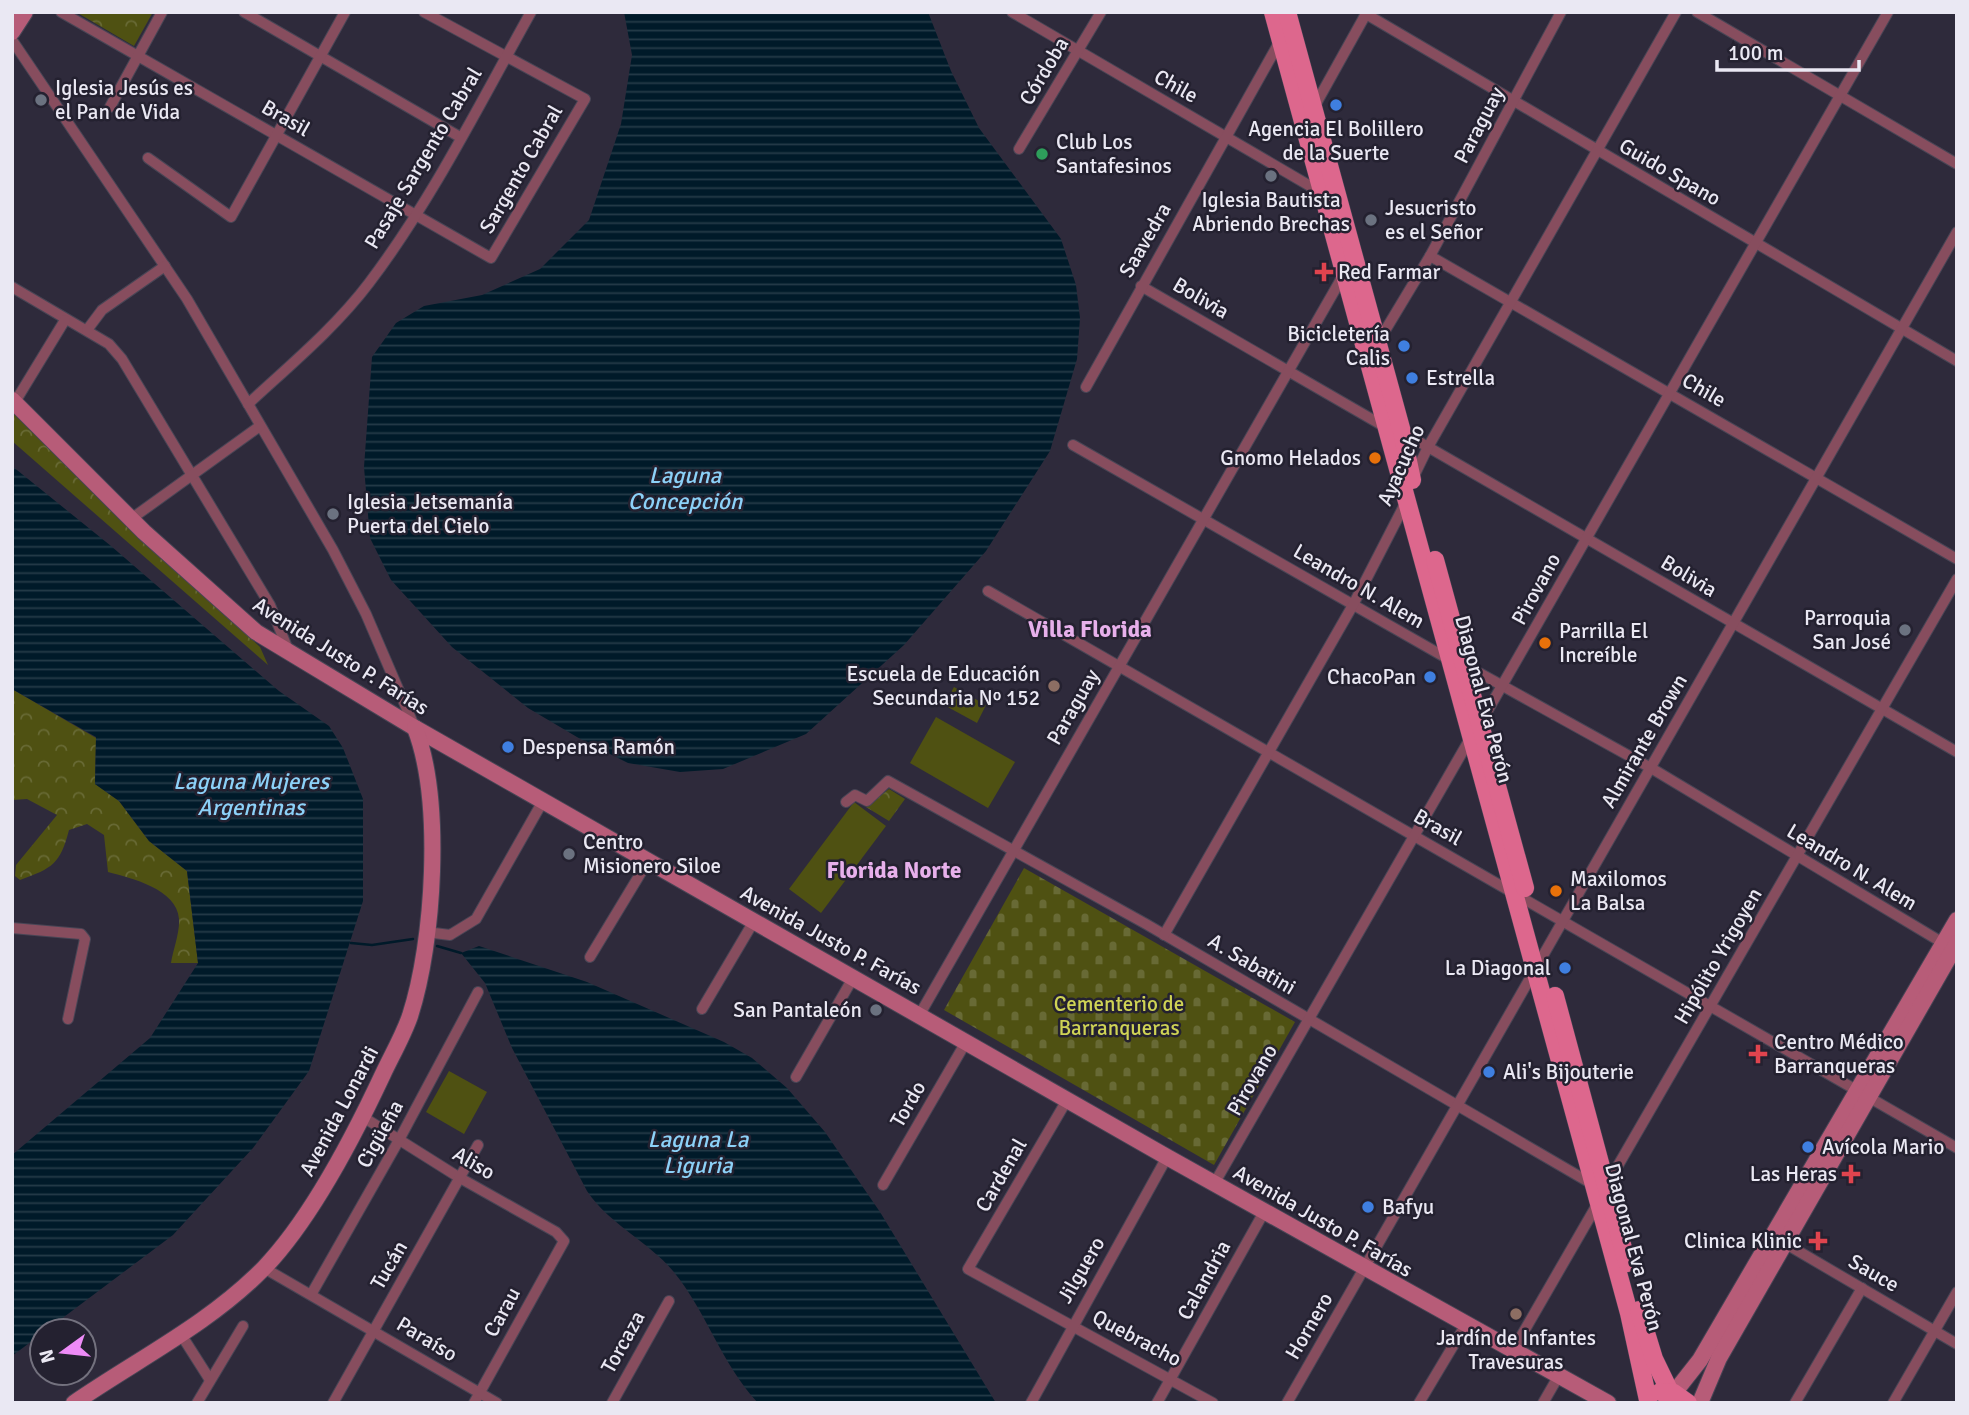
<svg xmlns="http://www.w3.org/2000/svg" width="1969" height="1415" viewBox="0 0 1969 1415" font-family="Signika,sans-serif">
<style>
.forest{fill:url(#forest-crowns)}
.cemetery{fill:url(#cemetery-stones)}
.garden{fill:#4f5112}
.water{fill:url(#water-rules)}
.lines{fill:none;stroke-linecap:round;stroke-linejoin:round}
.stream{stroke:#001a29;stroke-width:2.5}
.street-casing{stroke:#484555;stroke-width:12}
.secondary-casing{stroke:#484555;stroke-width:18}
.primary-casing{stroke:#484555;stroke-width:19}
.street{stroke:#874d5e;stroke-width:10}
.secondary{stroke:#b75c78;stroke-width:16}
.primary{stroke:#dd678d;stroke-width:18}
.worship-dot{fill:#6b7280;stroke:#242130;stroke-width:2.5}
.shop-dot{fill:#3f7fe0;stroke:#242130;stroke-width:2.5}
.leisure-dot{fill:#2e9e5b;stroke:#242130;stroke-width:2.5}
.health-dot{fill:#e0444e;stroke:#242130;stroke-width:2.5}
.food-dot{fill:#e8710a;stroke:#242130;stroke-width:2.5}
.education-dot{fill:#8d6e63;stroke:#242130;stroke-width:2.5}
.labels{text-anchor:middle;stroke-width:5;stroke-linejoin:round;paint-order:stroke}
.street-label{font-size:21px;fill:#eae8f3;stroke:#242130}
.poi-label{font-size:21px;fill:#eae8f3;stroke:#242130;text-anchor:start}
.park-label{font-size:21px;fill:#cfd355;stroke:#242130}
.water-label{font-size:23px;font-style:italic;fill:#8cd1f8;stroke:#242130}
.neighbourhood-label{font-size:23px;font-weight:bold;fill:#e7b0eb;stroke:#242130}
</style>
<defs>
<pattern id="forest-crowns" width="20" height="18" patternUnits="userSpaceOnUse" patternTransform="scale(1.75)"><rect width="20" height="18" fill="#4f5112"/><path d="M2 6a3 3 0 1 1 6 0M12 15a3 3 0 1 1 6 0" fill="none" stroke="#686a35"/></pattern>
<pattern id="cemetery-stones" width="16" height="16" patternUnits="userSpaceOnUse" patternTransform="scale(1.75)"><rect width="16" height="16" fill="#4f5112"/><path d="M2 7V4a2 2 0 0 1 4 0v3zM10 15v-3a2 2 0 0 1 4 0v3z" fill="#686a35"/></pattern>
<pattern id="water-rules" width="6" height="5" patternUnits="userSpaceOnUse" patternTransform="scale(1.75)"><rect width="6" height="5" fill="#001a29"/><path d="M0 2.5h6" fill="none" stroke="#253b48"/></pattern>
</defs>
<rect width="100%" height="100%" fill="#2e2a3b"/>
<g class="forest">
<polygon points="76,12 153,12 134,46"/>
<polygon points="12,411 114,511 260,647 268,665 12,441"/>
<path d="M12,689L96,738L95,784L119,801L149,841L187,871L198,963H171C173,950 180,932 179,919C177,889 131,878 108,872L104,835L87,824L69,830C60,864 53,868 20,880L15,876L16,865L57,815L27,799L12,800Z"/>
<polygon points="889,789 905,799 889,821 866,807"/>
</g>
<polygon class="cemetery" points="1024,868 1295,1022 1214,1165 944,1010"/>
<g class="garden">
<polygon points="954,687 986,705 977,723 944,705"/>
<polygon points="936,717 1015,762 988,808 910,763"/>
<polygon points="854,802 886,826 821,913 789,889"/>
<polygon points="449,1071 487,1092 464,1134 426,1112"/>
</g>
<g class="water">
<polygon points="624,12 928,12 951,71 979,128 1061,239 1076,285 1080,318 1077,359 1050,451 986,551 904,645 806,734 723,769 680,772 628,763 582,740 528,708 452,647 391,580 370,538 364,467 372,357 396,323 424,306 482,295 540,269 589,220 621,124 632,55"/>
<polygon points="12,466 111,546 279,691 329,726 343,748 363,799 363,901 309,1071 253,1148 173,1235 12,1356 12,1155 150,1038 198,963 187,871 149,841 119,801 95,784 96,737 12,689"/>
<path d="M479,946L587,982L724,1042L752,1058L787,1088L825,1132L880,1212L996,1403H758C720,1362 707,1312 673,1271C648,1241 610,1225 587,1191L512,1048L485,983L461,953Z"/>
</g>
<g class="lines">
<g class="stream">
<polyline points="351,943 372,945 413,939"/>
<polyline points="437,946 461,953"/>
</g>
<g class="street-casing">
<g id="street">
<polyline points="61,12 491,258 585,99 424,12"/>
<polyline points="244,12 460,137"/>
<polyline points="1012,12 1322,193"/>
<polyline points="1697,12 1957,164"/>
<polyline points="1366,14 1957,361"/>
<polyline points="12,40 187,299 333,550 366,614 415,728"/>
<polyline points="110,107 162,12"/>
<polyline points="1313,109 1367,12"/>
<polyline points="1019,149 1101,12"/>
<polyline points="148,158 231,217 345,12"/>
<polyline points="1430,256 1957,559"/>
<polyline points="1141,286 1387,428"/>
<polyline points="12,287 109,344 122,359 270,605 289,652"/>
<polyline points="87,330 102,310 165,266"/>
<polyline points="1377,344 1430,256 1561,12"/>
<polyline points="1086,387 1280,41"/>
<polyline points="15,402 65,320"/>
<path d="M248,404C289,366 335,328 369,283C432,200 480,103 531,12"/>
<polyline points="1402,432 1957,752"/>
<polyline points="1073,445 1450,660 1465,665 1651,768 1948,946"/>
<polyline points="1413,478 1428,447 1676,12"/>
<polyline points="131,519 260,426"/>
<polyline points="988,591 1957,1148"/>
<polyline points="1480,724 1888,12"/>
<polyline points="846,802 855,795 867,801 888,781 1146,924 1594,1185"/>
<polyline points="12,928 81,934 85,939 68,1019"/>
<polyline points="426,932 450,935 476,919 543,801"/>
<polyline points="1164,935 1353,605 1407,500"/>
<polyline points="590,957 648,861"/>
<polyline points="702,1009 754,921"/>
<polyline points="920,1014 1344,274"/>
<polyline points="796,1077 853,978"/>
<polyline points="1067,1100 968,1269 1213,1403"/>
<polyline points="363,1117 460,1178 556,1232 564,1241 474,1403"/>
<polyline points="1214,1184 1471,737"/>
<polyline points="883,1185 966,1042"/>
<polyline points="1605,1188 1957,579"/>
<polyline points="1781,1241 1957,1344"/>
<polyline points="264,1268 497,1403"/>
<polyline points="312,1293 399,1140 478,992"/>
<polyline points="182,1336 210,1380"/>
<polyline points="1512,1352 1598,1203"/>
<polyline points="197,1403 243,1326"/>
<polyline points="333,1403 478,1145"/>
<polyline points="612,1403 669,1301"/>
<polyline points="1031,1403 1167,1157"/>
<polyline points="1157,1403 1264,1212"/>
<polyline points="1287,1403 1957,232"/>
<polyline points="1419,1403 1465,1326"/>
<polyline points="1543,1403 1558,1377"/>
<polyline points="1795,1403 1862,1288"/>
<polyline points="1893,1403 1957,1292"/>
</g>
</g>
<g class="secondary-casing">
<g id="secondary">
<polyline points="12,32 25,12"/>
<polyline points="12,400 144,532 256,632 415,728 1167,1157 1608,1403"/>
<polyline points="1674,1393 1700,1360 1957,920"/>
<path d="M74,1403C138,1359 209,1324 264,1268C311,1219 354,1136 383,1074C392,1055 403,1036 410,1016C434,942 443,801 415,728"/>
<polyline points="1700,1403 1719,1358 1957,943"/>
</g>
</g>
<g class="primary-casing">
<g id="primary">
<polyline points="1273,12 1629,1313 1648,1400"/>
<polyline points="1287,12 1402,432 1412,480"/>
<polyline points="1435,560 1525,888"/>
<polyline points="1555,996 1627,1263"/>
<polyline points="1639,1310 1654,1359 1670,1392"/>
<polyline points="1660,1392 1674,1393 1688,1403"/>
</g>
</g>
<use href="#street" class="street"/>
<use href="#secondary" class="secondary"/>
<use href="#primary" class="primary"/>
</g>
<g class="worship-dot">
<circle cx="41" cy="100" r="7"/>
<circle cx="1271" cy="176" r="7"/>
<circle cx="1371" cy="220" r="7"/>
<circle cx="333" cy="514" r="7"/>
<circle cx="1905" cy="630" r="7"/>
<circle cx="569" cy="854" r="7"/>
<circle cx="876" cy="1010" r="7"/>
</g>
<g class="shop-dot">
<circle cx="1336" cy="105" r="7"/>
<circle cx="1404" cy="346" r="7"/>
<circle cx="1412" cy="378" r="7"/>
<circle cx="1430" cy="677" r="7"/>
<circle cx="508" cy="747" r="7"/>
<circle cx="1565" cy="968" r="7"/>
<circle cx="1489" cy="1072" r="7"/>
<circle cx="1808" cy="1147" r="7"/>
<circle cx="1368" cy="1207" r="7"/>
</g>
<circle class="leisure-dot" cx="1042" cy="154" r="7"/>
<g class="health-dot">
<path d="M1320.5 261.5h7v7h7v7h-7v7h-7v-7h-7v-7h7z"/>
<path d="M1754.5 1043.5h7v7h7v7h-7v7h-7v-7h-7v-7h7z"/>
<path d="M1847.5 1163.5h7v7h7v7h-7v7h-7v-7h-7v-7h7z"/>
<path d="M1814.5 1230.5h7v7h7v7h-7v7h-7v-7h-7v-7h7z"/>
</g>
<g class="food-dot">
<circle cx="1375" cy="458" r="7"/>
<circle cx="1545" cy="643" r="7"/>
<circle cx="1556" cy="891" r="7"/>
</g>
<g class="education-dot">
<circle cx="1054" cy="686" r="7"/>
<circle cx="1516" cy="1314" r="7"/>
</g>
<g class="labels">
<g class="street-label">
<text transform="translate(1044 71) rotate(-59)" y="7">Córdoba</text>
<text transform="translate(1176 86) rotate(29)" y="7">Chile</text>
<text transform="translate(286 118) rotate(30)" y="7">Brasil</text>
<text transform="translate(1479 125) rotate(-62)" y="7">Paraguay</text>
<text transform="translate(423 158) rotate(-59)" y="7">Pasaje Sargento Cabral</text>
<text transform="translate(521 169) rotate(-60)" y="7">Sargento Cabral</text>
<text transform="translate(1670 172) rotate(30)" y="7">Guido Spano</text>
<text transform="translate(1145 240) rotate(-60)" y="7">Saavedra</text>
<text transform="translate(1201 298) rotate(30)" y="7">Bolivia</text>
<text transform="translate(1704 390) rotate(30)" y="7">Chile</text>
<text transform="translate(1401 465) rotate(-66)" y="7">Ayacucho</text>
<text transform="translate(1689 576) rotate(31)" y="7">Bolivia</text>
<text transform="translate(1359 586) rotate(30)" y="7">Leandro N. Alem</text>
<text transform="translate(1536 589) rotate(-61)" y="7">Pirovano</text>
<text transform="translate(341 656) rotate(32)" y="7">Avenida Justo P. Farías</text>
<text transform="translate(1484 699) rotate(75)" y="7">Diagonal Eva Perón</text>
<text transform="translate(1073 707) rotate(-60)" y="7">Paraguay</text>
<text transform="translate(1644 741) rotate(-60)" y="7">Almirante Brown</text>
<text transform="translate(1438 827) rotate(30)" y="7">Brasil</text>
<text transform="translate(1852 867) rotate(31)" y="7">Leandro N. Alem</text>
<text transform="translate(831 940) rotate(29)" y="7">Avenida Justo P. Farías</text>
<text transform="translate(1718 956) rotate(-60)" y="7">Hipólito Yrigoyen</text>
<text transform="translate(1252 964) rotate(31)" y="7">A. Sabatini</text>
<text transform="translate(1252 1080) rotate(-60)" y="7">Pirovano</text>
<text transform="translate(908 1104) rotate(-60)" y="7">Tordo</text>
<text transform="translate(339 1111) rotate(-62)" y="7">Avenida Lonardi</text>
<text transform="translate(380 1134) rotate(-61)" y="7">Cigüeña</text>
<text transform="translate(474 1163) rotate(30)" y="7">Aliso</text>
<text transform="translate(1001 1175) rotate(-60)" y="7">Cardenal</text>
<text transform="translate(1323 1221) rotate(30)" y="7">Avenida Justo P. Farías</text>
<text transform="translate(1634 1247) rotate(75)" y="7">Diagonal Eva Perón</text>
<text transform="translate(389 1265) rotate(-60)" y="7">Tucán</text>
<text transform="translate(1081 1270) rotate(-60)" y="7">Jilguero</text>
<text transform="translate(1874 1273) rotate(30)" y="7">Sauce</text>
<text transform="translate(1204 1280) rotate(-61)" y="7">Calandria</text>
<text transform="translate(502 1312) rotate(-61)" y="7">Carau</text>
<text transform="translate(1309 1326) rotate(-60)" y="7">Hornero</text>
<text transform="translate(1137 1338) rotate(28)" y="7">Quebracho</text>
<text transform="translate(427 1339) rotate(31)" y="7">Paraíso</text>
<text transform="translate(623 1342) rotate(-61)" y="7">Torcaza</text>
</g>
<g class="poi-label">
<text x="55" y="95">Iglesia Jesús es<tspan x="55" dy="24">el Pan de Vida</tspan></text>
<text x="1336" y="136" text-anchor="middle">Agencia El Bolillero<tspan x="1336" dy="24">de la Suerte</tspan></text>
<text x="1056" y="149">Club Los<tspan x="1056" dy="24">Santafesinos</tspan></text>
<text x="1271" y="207" text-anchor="middle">Iglesia Bautista<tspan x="1271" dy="24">Abriendo Brechas</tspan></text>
<text x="1385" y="215">Jesucristo<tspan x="1385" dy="24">es el Señor</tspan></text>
<text x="1338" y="279">Red Farmar</text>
<text x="1390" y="341" text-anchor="end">Bicicletería<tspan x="1390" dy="24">Calis</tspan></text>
<text x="1426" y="385">Estrella</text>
<text x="1361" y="465" text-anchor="end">Gnomo Helados</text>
<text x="347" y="509">Iglesia Jetsemanía<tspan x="347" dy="24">Puerta del Cielo</tspan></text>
<text x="1891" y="625" text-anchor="end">Parroquia<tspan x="1891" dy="24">San José</tspan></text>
<text x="1559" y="638">Parrilla El<tspan x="1559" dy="24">Increíble</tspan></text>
<text x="1040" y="681" text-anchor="end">Escuela de Educación<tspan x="1040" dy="24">Secundaria Nº 152</tspan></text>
<text x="1416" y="684" text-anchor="end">ChacoPan</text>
<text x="522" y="754">Despensa Ramón</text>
<text x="583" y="849">Centro<tspan x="583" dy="24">Misionero Siloe</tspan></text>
<text x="1570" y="886">Maxilomos<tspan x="1570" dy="24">La Balsa</tspan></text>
<text x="1551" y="975" text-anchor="end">La Diagonal</text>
<text x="862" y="1017" text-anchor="end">San Pantaleón</text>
<text x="1774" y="1049">Centro Médico<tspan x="1774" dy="24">Barranqueras</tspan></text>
<text x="1503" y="1079">Ali's Bijouterie</text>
<text x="1822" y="1154">Avícola Mario</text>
<text x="1837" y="1181" text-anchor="end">Las Heras</text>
<text x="1382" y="1214">Bafyu</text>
<text x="1802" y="1248" text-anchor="end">Clinica Klinic</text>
<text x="1516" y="1345" text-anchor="middle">Jardín de Infantes<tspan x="1516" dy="24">Travesuras</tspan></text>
</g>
<g class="park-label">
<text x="1119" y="1011">Cementerio de<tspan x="1119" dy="24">Barranqueras</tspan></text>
</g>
<g class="water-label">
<text x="685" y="483">Laguna<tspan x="685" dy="26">Concepción</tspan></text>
<text x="251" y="789">Laguna Mujeres<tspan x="251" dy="26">Argentinas</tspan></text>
<text x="698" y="1147">Laguna La<tspan x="698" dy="26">Liguria</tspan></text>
</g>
<g class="neighbourhood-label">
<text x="1090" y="637">Villa Florida</text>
<text x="894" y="878">Florida Norte</text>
</g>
</g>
<rect width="1969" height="1415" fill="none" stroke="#eae8f3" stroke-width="28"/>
<g transform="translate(63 1352) rotate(255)"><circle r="33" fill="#242130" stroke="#73717e" stroke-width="2"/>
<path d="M0-5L12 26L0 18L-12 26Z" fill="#ee8bf7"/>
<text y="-10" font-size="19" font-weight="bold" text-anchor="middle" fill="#eae8f3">N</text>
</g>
<path d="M1717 60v10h142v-10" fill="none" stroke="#eae8f3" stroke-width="3.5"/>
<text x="1728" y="60" font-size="21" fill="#eae8f3" stroke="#242130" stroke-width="5" paint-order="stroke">100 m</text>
</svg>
